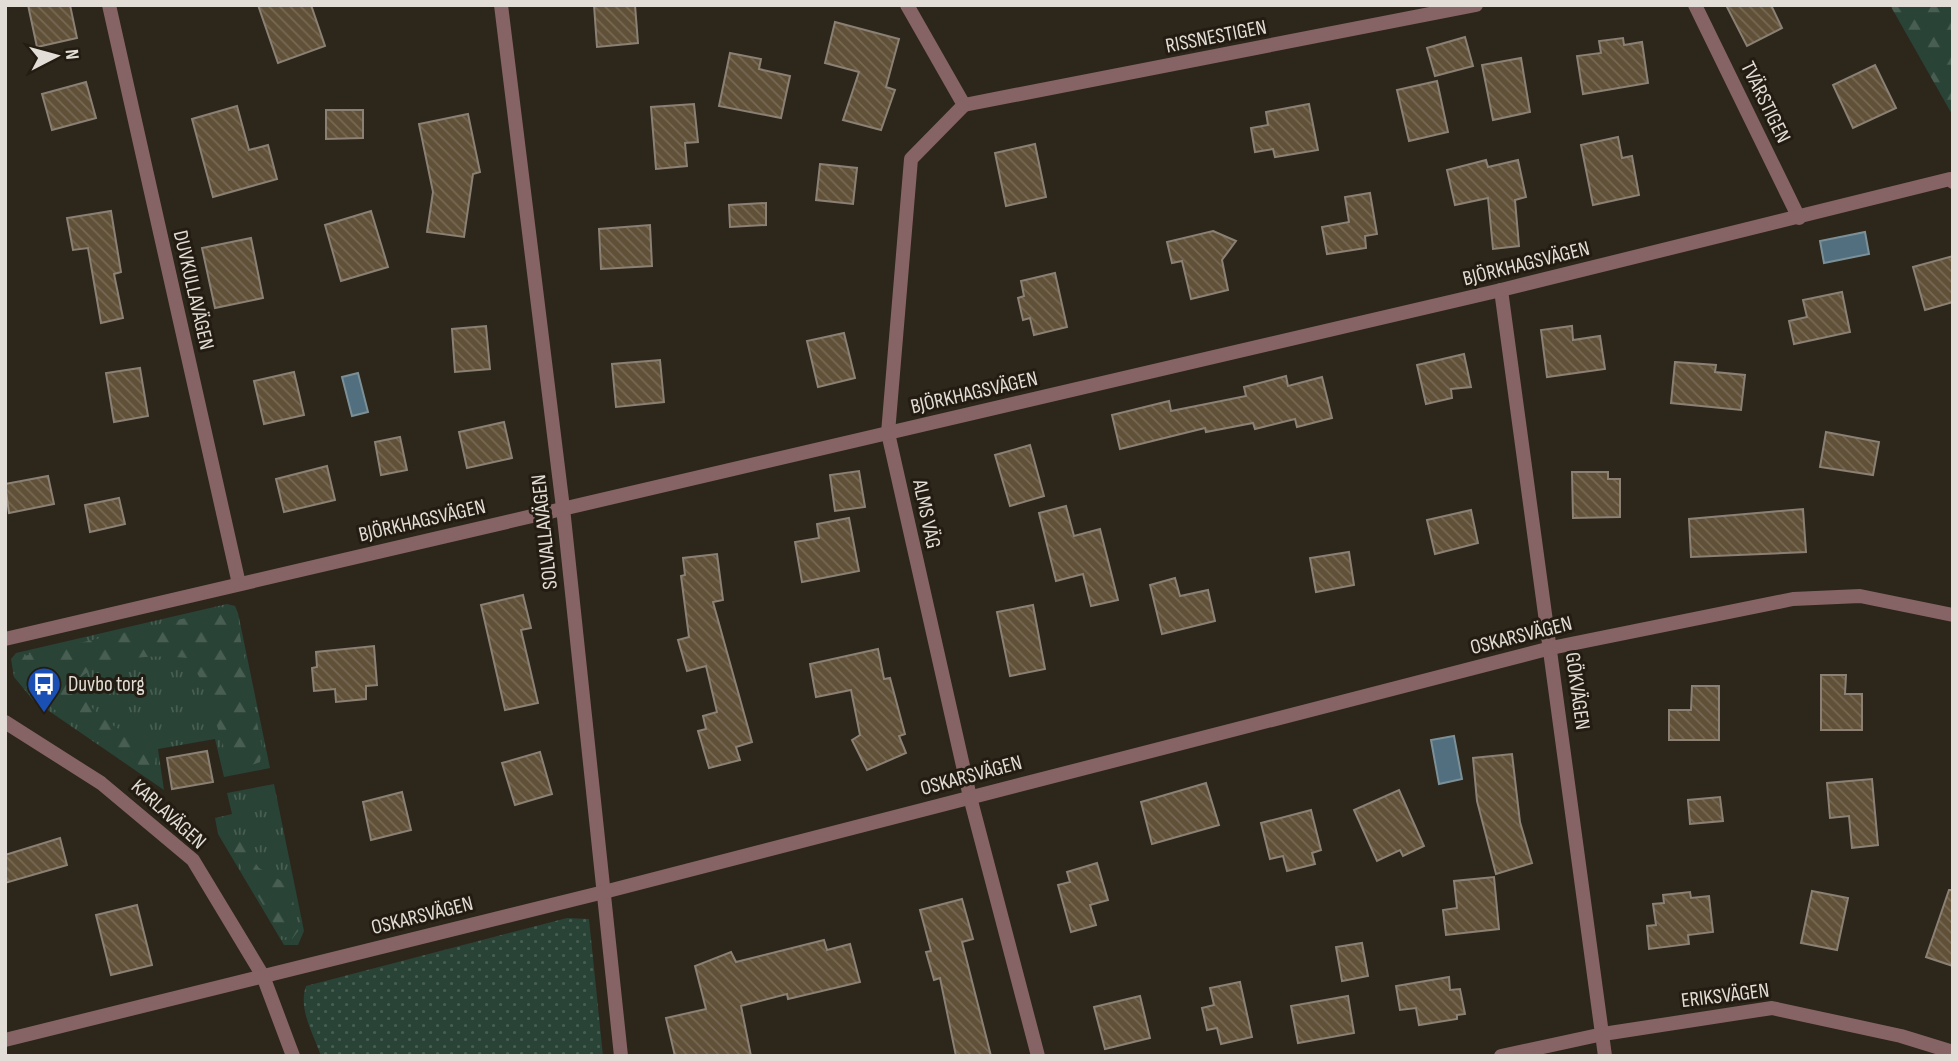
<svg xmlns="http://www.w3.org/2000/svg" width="1958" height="1061" viewBox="0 0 1958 1061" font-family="'Sofia Sans Condensed',sans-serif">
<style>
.grass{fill:url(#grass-tufts)}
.forest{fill:url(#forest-firs)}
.park{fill:url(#park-dots)}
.water{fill:#516f7e;stroke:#7c9098;stroke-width:2}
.building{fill:url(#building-back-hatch);stroke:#8a8174;stroke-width:2}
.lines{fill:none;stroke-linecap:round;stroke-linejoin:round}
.minor{stroke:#866365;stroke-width:14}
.labels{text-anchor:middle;stroke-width:6;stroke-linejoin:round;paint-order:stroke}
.street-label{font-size:21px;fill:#e2ddd6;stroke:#231c12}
.poi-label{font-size:21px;fill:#e2ddd6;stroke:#231c12;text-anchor:start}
</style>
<defs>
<pattern id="grass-tufts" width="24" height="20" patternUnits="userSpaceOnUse" patternTransform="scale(1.75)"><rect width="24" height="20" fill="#294336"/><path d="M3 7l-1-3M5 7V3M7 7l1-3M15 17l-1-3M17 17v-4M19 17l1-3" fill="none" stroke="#485e52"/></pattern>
<pattern id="forest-firs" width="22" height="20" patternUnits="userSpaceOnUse" patternTransform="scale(1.75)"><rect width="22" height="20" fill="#294336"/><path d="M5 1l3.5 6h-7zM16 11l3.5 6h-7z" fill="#485e52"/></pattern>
<pattern id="park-dots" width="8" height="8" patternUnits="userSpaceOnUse" patternTransform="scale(1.75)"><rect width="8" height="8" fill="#294336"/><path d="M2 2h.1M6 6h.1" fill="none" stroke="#485e52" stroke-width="1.8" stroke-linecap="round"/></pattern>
<pattern id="building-back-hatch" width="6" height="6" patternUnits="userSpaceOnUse" patternTransform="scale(1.75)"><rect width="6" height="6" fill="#605038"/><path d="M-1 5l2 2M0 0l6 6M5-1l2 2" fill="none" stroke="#766954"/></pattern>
</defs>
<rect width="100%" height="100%" fill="#2d261b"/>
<g class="grass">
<polygon points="227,604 235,606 238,613 270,768 224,777 215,739 158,749 164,790 33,700 14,677 11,659 16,653"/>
<polygon points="274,784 304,931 298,945 284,945 218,834 215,818 232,814 227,793"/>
</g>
<g class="forest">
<polygon points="1890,5 1953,5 1953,116"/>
<path d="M224,609L236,615L262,748L260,762L247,767L230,766L203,683L188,658C156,654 95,656 73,685C95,714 115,733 151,741L156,754L154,775L37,698L23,684L20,657Z"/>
<polygon points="240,841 259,868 290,886 299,930 292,939 281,936 232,851 229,842"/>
</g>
<path class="park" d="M567,918L589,919L603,1056H321C313,1033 298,1009 306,986Z"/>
<g class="water">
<polygon points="1865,232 1869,254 1824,263 1820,241"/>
<polygon points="358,373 368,412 352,416 342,377"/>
<polygon points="1454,736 1462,779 1439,784 1431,740"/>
</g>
<g class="building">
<polygon points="28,5 70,5 77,38 37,47"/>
<polygon points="258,5 311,5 325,46 278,63"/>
<polygon points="594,5 635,5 638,43 597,47"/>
<polygon points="1726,5 1771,5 1782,28 1747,46"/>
<polygon points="835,22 899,39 886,87 895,90 881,130 843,120 859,72 825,63"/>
<polygon points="1465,37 1473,66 1435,76 1427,48"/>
<polygon points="1623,38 1624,45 1642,42 1648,83 1583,94 1577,56 1601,53 1599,41"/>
<polygon points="730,53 761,59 759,69 790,76 781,118 719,106"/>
<polygon points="1521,58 1530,112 1493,120 1482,65"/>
<polygon points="1875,65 1896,108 1853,128 1833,85"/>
<polygon points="1437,81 1448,132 1409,141 1397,90"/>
<polygon points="86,82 96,118 52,130 42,94"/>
<polygon points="694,104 698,142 685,143 687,166 656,169 651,107"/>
<polygon points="1309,104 1318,150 1275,157 1273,149 1255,152 1251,128 1268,125 1266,112"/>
<polygon points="237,106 249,150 268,145 277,179 213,197 192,119"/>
<polygon points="326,110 363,110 363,138 326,139"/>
<polygon points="468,114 480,172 473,174 464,237 427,232 433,192 419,124"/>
<polygon points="1618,137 1622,158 1632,156 1639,195 1593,205 1581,145"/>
<polygon points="1035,144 1046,197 1006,206 995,153"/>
<polygon points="1486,160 1488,167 1518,160 1526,197 1515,200 1519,246 1493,249 1488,198 1455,205 1447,170"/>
<polygon points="820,164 857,168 853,204 816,200"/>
<polygon points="1370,193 1377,234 1365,236 1366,248 1327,254 1322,227 1349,222 1345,197"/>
<polygon points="766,203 766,225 730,227 729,205"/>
<polygon points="111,211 121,272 114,274 123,318 101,323 88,248 73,250 67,218"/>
<polygon points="371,211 388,267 341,281 325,225"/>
<polygon points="650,225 652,266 601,269 599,229"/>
<polygon points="1213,231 1236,241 1222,260 1228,290 1191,299 1182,261 1172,263 1167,242"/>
<polygon points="251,238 263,298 215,308 202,248"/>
<polygon points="1953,256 1953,302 1925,310 1913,267"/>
<polygon points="1055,273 1067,327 1034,335 1030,318 1023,320 1018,298 1024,296 1021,281"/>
<polygon points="1842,292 1850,332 1794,344 1789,321 1807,317 1803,300"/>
<polygon points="486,326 490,369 455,372 452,329"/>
<polygon points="1572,326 1573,340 1600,336 1605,369 1547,377 1541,330"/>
<polygon points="844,333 855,378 818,387 807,341"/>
<polygon points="1464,354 1471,387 1451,389 1452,398 1426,404 1417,365"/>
<polygon points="660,360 664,402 616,407 612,364"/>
<polygon points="1675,362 1716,365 1715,372 1745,375 1741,410 1671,403"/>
<polygon points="140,368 148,416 114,422 106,373"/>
<polygon points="294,372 304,415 264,424 254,381"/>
<polygon points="1286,376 1288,386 1322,377 1332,418 1297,427 1295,419 1255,429 1253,423 1206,432 1205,428 1120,449 1112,415 1169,401 1171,411 1246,396 1244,387"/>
<polygon points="504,422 512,458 467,468 459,432"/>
<polygon points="1826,432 1879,442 1873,475 1820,467"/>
<polygon points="400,437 407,470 381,475 375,442"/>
<polygon points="1030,445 1044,496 1010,506 995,455"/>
<polygon points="327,466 335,500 284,512 276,479"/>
<polygon points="859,471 865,507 835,511 830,475"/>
<polygon points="1572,472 1608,472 1608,479 1620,479 1620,517 1573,518"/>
<polygon points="48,476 54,504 9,513 5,484"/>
<polygon points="119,498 125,524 90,532 85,505"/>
<polygon points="1066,506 1074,536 1100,529 1118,600 1091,606 1083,574 1056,581 1039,513"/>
<polygon points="1803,509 1806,552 1691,557 1689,519"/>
<polygon points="1471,510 1478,543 1435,554 1427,520"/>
<polygon points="849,518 859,571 802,582 795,542 819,538 817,524"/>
<polygon points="1349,552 1354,585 1316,592 1310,558"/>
<polygon points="717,554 723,600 713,602 752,742 736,747 740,760 709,768 698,731 706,729 703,716 717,712 706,666 687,671 678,640 689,637 681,576 685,575 683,558"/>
<polygon points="1175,578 1180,596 1208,590 1215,621 1162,634 1150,585"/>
<polygon points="523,595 531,628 521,630 538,703 505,710 481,605"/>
<polygon points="1033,605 1045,669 1010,676 997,612"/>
<polygon points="374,646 377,685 366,686 366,699 336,702 335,689 314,691 312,668 317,667 316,652"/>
<polygon points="878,649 884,679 890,678 905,734 899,736 906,753 867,770 852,740 860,735 851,690 816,697 810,664"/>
<polygon points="1821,675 1846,675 1845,694 1862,694 1862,730 1821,730"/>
<polygon points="1692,686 1719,686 1719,740 1669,740 1669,710 1691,710"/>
<polygon points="207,751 213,782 172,789 167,758"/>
<polygon points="540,752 552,794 515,805 502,763"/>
<polygon points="1512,754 1520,822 1532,863 1496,874 1477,801 1473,758"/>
<polygon points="1872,779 1878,845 1852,848 1849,816 1830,818 1827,783"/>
<polygon points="1206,783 1219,825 1152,844 1141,802"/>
<polygon points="1399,790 1424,846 1403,856 1400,850 1377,861 1354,810"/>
<polygon points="402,792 411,830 371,840 363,802"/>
<polygon points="1720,797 1723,821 1690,824 1688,800"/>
<polygon points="1311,810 1321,850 1312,853 1315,864 1287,871 1283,856 1270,859 1261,823"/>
<polygon points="60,838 67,865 5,883 5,855"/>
<polygon points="1097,863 1108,900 1090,905 1096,925 1071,932 1058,885 1070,882 1067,872"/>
<polygon points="1494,877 1499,929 1446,935 1443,910 1457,908 1454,881"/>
<polygon points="1949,890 1953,890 1953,966 1926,957"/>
<polygon points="1812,891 1848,898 1837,950 1801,943"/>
<polygon points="1690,892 1691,898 1709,896 1713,932 1688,935 1689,944 1649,949 1647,926 1656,925 1653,904 1664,903 1663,895"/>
<polygon points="962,899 973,939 962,942 991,1056 956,1056 940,978 934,980 926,952 931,951 920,910"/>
<polygon points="137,905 152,965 111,975 96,915"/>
<polygon points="824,940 827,950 850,944 860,982 788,999 787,994 741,1006 751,1056 675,1056 666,1018 706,1009 695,966 731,952 736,962"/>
<polygon points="1362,943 1368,976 1342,981 1336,947"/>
<polygon points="1449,977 1450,990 1460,989 1465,1014 1457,1015 1457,1019 1419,1025 1416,1008 1400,1010 1396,986"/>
<polygon points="1240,982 1252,1037 1221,1044 1217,1028 1207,1030 1202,1008 1214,1005 1210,988"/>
<polygon points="1140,996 1150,1038 1105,1049 1094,1007"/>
<polygon points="1348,996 1354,1033 1298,1043 1291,1006"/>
</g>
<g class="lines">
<g class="minor">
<polyline points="109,5 239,584"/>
<polyline points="501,5 563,508 621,1056"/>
<polyline points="907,5 964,105 911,159 888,433 970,797 1038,1056"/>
<polyline points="1695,5 1799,218"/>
<polyline points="964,105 1476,5"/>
<polyline points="1501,290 1605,1056"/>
<polyline points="5,639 1501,290 1950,179 1953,182"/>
<polyline points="5,722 101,783 193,860 263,976 293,1056"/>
<polyline points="5,1040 604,892 1551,648 1793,599 1860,596 1953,615"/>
<polyline points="1501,1056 1603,1034 1772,1008 1901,1036 1953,1052"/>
</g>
</g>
<defs>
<g id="bus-pin" transform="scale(1.75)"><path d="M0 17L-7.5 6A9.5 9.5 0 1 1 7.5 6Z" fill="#1a4fb4" stroke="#231c12"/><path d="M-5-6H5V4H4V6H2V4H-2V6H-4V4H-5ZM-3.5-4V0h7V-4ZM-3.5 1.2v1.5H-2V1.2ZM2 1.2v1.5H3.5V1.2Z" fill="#fff"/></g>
</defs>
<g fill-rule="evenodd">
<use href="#bus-pin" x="44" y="684"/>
</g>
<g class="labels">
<g class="street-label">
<text transform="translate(1216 36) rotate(-11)" y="7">RISSNESTIGEN</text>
<text transform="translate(1766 102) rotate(64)" y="7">TVÄRSTIGEN</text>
<text transform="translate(1526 263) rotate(-14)" y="7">BJÖRKHAGSVÄGEN</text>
<text transform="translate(194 290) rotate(77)" y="7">DUVKULLAVÄGEN</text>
<text transform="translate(974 392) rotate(-13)" y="7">BJÖRKHAGSVÄGEN</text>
<text transform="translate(927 514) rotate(78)" y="7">ALMS VÄG</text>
<text transform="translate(422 520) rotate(-13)" y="7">BJÖRKHAGSVÄGEN</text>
<text transform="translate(544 532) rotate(-96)" y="7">SOLVALLAVÄGEN</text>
<text transform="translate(1521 635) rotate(-14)" y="7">OSKARSVÄGEN</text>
<text transform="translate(1578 691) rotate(82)" y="7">GÖKVÄGEN</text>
<text transform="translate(971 775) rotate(-15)" y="7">OSKARSVÄGEN</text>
<text transform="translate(169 814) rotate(42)" y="7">KARLAVÄGEN</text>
<text transform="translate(422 915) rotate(-14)" y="7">OSKARSVÄGEN</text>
<text transform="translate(1725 995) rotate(-7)" y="7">ERIKSVÄGEN</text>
</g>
<g class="poi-label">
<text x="68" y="691">Duvbo torg</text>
</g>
</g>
<rect width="1958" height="1061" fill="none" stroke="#e2ddd6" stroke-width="14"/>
<g transform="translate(56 56) rotate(84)" stroke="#231c12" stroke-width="5" paint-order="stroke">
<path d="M0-5L12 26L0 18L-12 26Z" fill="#e2ddd6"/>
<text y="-10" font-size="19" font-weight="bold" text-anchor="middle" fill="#e2ddd6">N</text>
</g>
</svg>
